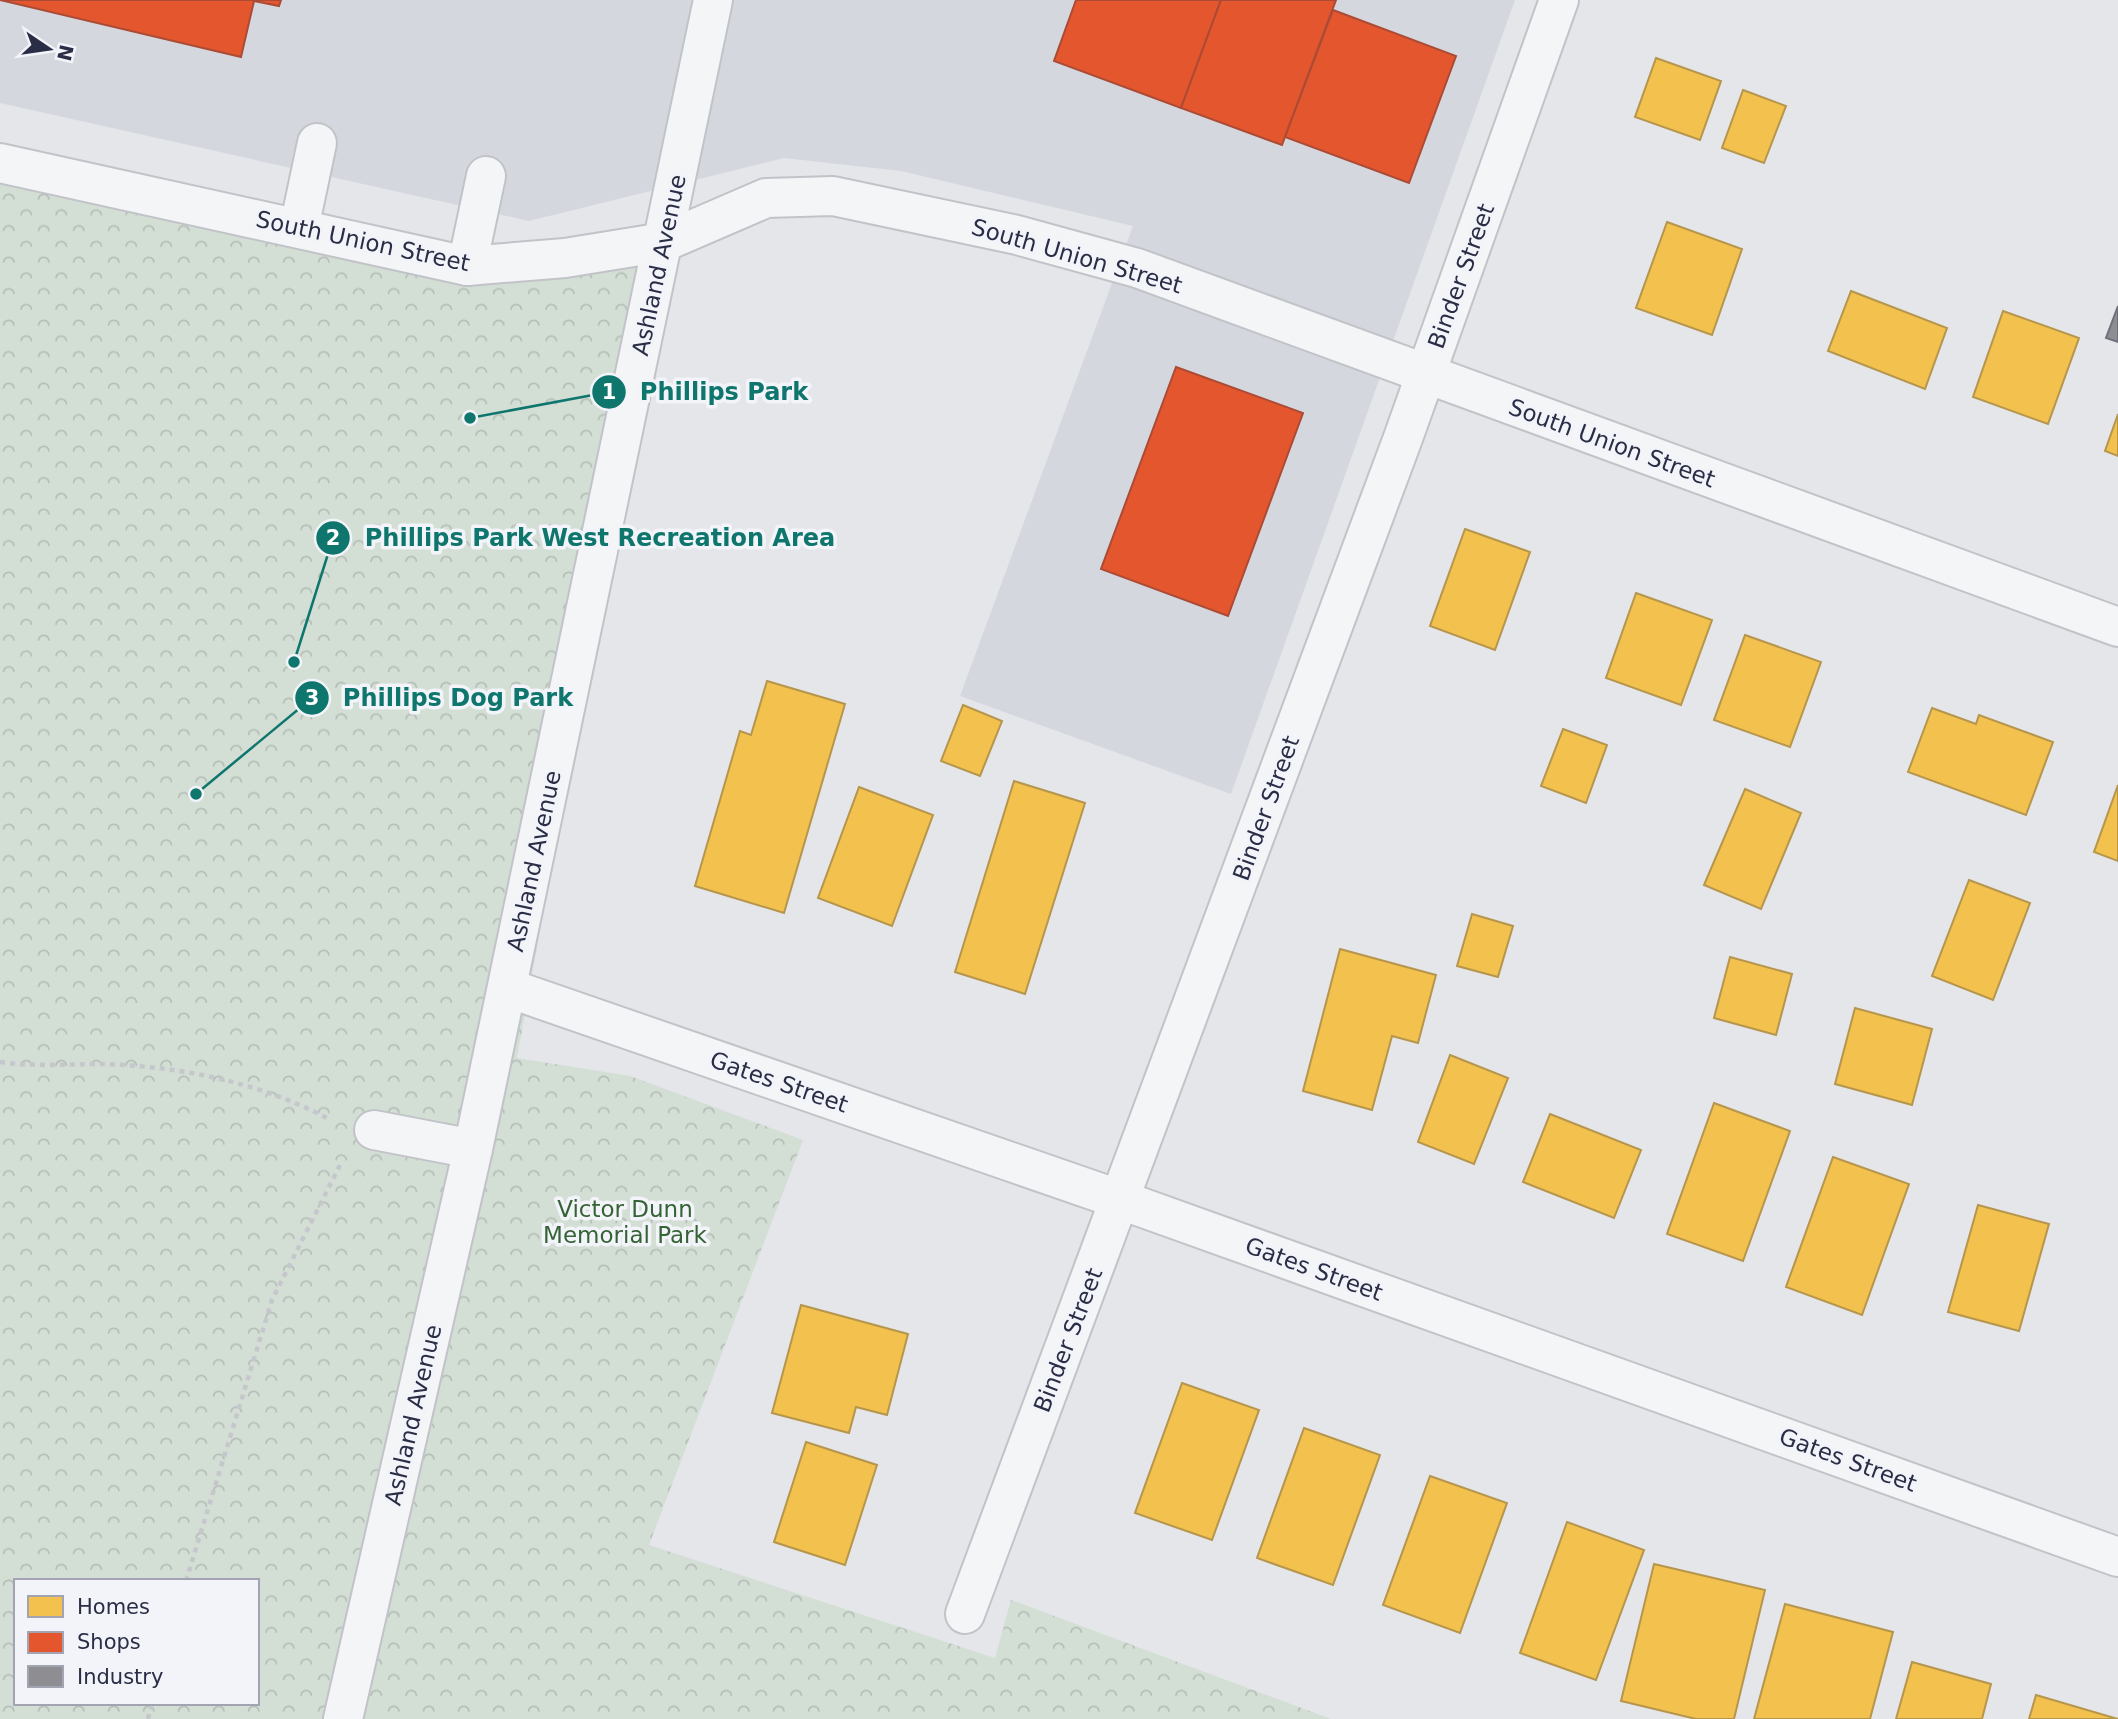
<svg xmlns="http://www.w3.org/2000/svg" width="2118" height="1719" viewBox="0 0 2118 1719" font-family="'DejaVu Sans',sans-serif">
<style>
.built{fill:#d5d7df}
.park{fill:url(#park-crowns);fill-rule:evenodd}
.homes{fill:#f2c14e;stroke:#b6954c;stroke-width:2}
.shops{fill:#e4572e;stroke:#ac4b35;stroke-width:2}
.industry{fill:#8d8d92;stroke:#6f707b;stroke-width:2}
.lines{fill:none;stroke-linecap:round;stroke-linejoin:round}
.minor-casing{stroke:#c2c3c8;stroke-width:42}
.path{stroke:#c6c7cd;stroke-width:4.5;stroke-dasharray:5 5;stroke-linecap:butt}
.minor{stroke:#f4f5f7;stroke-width:38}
.labels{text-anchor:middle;stroke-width:7;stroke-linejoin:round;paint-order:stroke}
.street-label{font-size:23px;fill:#292e46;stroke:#f3f4f9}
.park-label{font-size:23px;fill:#356336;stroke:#f3f4f9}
.leader{fill:none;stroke:#0f766e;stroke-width:2.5}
.callout-dot{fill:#0f766e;stroke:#f3f4f9;stroke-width:2.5}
.mark-label{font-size:21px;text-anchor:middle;font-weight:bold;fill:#fff}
.callout-label{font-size:24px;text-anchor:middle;font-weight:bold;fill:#0f766e;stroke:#f3f4f9;stroke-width:7;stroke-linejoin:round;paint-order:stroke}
</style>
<defs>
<pattern id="park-crowns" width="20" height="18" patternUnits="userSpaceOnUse" patternTransform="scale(1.75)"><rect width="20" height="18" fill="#d3ded5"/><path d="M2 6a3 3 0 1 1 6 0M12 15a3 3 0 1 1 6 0" fill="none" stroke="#b5bfb8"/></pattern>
</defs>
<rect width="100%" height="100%" fill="#e5e6ea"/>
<polygon class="built" points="0,0 1515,0 1231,794 960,696 1133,226 901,171 784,158 529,221 0,103"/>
<path class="park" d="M0,164L467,266L664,242L517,1058L630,1076L803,1140L649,1545L995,1658L1011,1600L1331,1719H0ZM16,1581H257V1703H16Z"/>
<g class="homes">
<polygon points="1656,58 1721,81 1700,140 1635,117"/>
<polygon points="1743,90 1786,106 1764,163 1722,148"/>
<polygon points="1667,222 1742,249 1712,335 1636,308"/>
<polygon points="1851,291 1947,328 1925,389 1828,351"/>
<polygon points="2003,311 2079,338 2048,424 1973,397"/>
<polygon points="2118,414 2118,456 2105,451"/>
<polygon points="1465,529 1530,552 1495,650 1430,626"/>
<polygon points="1636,593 1712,620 1681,705 1606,678"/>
<polygon points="1745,635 1821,662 1790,747 1714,720"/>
<polygon points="767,681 845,704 784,913 695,886 740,731 751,735"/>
<polygon points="963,705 1002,721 980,776 941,761"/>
<polygon points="1932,708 1976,724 1979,715 2053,742 2026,815 1908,772"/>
<polygon points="1563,729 1607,745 1586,803 1541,786"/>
<polygon points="1014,781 1085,803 1025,994 955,972"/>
<polygon points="2118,785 2118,861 2094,852"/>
<polygon points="859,787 933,815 892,926 818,898"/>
<polygon points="1745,789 1801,813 1761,909 1704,885"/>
<polygon points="1969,880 2030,903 1993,1000 1932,976"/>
<polygon points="1472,914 1513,926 1498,977 1457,966"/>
<polygon points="1340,949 1436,975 1418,1043 1392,1036 1372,1110 1303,1091"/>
<polygon points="1730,957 1792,974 1776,1035 1714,1018"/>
<polygon points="1855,1008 1932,1029 1912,1105 1835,1084"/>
<polygon points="1450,1055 1508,1078 1474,1164 1418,1142"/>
<polygon points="1714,1103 1790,1131 1743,1261 1667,1234"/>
<polygon points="1550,1114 1641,1150 1614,1218 1523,1182"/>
<polygon points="1833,1157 1909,1184 1862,1315 1786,1287"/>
<polygon points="1978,1205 2049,1224 2019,1331 1948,1312"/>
<polygon points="801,1305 908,1334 887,1415 856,1407 849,1433 772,1413"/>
<polygon points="1182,1383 1259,1410 1212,1540 1135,1513"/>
<polygon points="1304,1428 1380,1455 1333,1585 1257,1558"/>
<polygon points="806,1442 877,1465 845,1565 774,1542"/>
<polygon points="1430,1476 1507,1503 1460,1633 1383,1605"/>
<polygon points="1567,1522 1644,1550 1596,1680 1520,1653"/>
<polygon points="1654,1564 1765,1590 1734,1719 1696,1719 1621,1701"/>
<polygon points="1785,1604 1893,1632 1870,1719 1754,1719"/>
<polygon points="1912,1662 1991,1684 1982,1719 1896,1719"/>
<polygon points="2036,1695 2118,1719 2029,1719"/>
</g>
<g class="shops">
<polygon points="0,0 281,0 279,6 254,1 241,57"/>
<polygon points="1076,0 1221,0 1181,108 1054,61"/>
<polygon points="1221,0 1336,0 1282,145 1181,108"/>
<polygon points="1333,10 1456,56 1409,183 1285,137"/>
<polygon points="1176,367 1303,413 1228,616 1101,569"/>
</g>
<polygon class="industry" points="2118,306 2118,342 2106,338"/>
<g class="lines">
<g class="minor-casing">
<g id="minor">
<polyline points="0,163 467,266 565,258 664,242 766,198 833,196 1017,235 1137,268 2118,627"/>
<polyline points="299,228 317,143"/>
<polyline points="467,266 486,176"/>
<polyline points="508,988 1121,1200 2118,1557"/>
<polyline points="374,1130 473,1149"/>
<polyline points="965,1614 1403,438 1559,0"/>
<polyline points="343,1719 473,1149 713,0"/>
</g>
</g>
<g class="path">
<path d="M0,1062C35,1067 66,1064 101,1064C179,1066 258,1082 327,1118"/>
<polyline points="186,1581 272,1300 340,1165"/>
<polyline points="148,1719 152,1703"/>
</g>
<use href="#minor" class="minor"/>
</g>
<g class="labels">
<g class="street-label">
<text transform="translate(363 241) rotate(12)" y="8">South Union Street</text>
<text transform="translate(1077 256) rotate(16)" y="8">South Union Street</text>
<text transform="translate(659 265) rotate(-78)" y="8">Ashland Avenue</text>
<text transform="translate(1461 276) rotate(-70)" y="8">Binder Street</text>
<text transform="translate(1612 443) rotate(20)" y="8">South Union Street</text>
<text transform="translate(1266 808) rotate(-70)" y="8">Binder Street</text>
<text transform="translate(534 861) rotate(-78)" y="8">Ashland Avenue</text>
<text transform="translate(779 1082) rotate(19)" y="8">Gates Street</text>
<text transform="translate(1314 1269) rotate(20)" y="8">Gates Street</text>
<text transform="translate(1068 1340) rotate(-69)" y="8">Binder Street</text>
<text transform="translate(413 1415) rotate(-77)" y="8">Ashland Avenue</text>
<text transform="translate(1848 1460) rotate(20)" y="8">Gates Street</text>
</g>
<g class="park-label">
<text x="625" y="1217">Victor Dunn<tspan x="625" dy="26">Memorial Park</tspan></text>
</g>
</g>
<path class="leader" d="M470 418L609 392M294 662L333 538M196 794L312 698"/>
<g class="callout-dot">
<circle cx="470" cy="418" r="7"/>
<circle cx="294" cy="662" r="7"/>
<circle cx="196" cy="794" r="7"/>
<circle cx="609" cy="392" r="18"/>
<circle cx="333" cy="538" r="18"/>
<circle cx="312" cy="698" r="18"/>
</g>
<g class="mark-label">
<text x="609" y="399">1</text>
<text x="333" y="545">2</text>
<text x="312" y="705">3</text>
</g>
<g class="callout-label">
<text x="724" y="400">Phillips Park</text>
<text x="600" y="546">Phillips Park West Recreation Area</text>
<text x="458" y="706">Phillips Dog Park</text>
</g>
<rect x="14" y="1579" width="245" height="126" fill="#f3f4f9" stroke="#a2a5b1" stroke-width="2"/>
<rect x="28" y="1596" width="35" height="21" fill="#f2c14e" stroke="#a2a5b1" stroke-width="2"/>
<text x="77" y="1614" font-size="21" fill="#292e46">Homes</text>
<rect x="28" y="1632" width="35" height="21" fill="#e4572e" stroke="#a2a5b1" stroke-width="2"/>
<text x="77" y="1649" font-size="21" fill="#292e46">Shops</text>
<rect x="28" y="1666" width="35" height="21" fill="#8d8d92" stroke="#a2a5b1" stroke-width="2"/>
<text x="77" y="1684" font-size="21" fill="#292e46">Industry</text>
<g transform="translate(49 49) rotate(103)" stroke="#f3f4f9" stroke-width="5" paint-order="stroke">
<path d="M0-5L12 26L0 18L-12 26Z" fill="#292e46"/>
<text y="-10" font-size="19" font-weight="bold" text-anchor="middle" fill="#292e46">N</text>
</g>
</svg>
